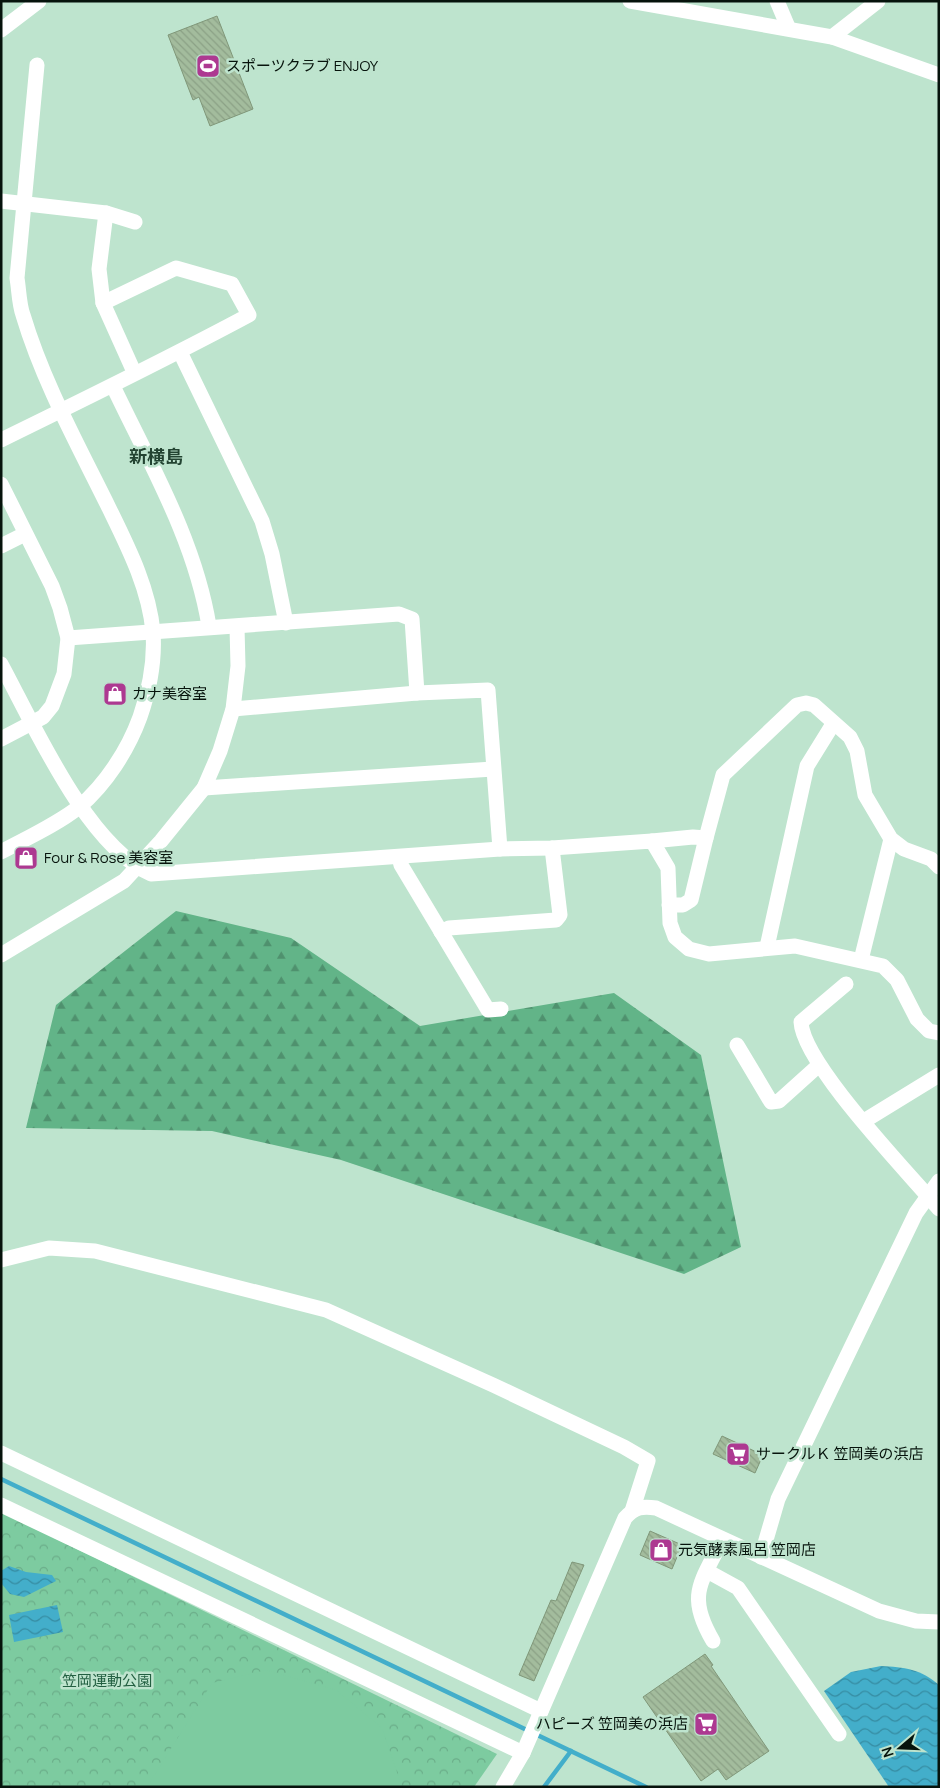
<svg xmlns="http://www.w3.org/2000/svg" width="940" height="1788" viewBox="0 0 940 1788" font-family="Manrope,'Noto Sans JP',sans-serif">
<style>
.forest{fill:url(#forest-firs)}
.park{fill:url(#park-crowns)}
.pitch{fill:#7dcba0}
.water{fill:url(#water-waves)}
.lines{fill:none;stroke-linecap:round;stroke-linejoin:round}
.stream{stroke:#43aeca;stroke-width:4.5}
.building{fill:url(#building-back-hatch);stroke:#809779}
.minor{stroke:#fff;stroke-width:15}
.labels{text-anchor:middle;stroke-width:5;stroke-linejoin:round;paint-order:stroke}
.poi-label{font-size:15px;fill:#06130c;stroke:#bee4ce;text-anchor:start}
.park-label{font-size:15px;fill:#225f41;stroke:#bee4ce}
.quarter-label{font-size:18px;font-weight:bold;fill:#234432;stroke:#bee4ce}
</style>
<defs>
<pattern id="forest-firs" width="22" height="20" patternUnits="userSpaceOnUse" patternTransform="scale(1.25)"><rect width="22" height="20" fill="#62b488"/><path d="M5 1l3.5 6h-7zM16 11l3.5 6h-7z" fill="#4f916e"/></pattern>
<pattern id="park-crowns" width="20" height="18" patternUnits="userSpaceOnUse" patternTransform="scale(1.25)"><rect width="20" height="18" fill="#7dcba0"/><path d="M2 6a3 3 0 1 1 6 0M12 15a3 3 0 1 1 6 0" fill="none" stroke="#6bad89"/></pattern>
<pattern id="water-waves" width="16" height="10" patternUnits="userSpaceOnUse" patternTransform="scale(1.25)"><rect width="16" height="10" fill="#43aeca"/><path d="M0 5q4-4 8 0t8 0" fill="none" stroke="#368ca2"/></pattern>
<pattern id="building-back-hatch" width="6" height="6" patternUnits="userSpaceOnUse" patternTransform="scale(1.25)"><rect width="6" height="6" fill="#a3bc9d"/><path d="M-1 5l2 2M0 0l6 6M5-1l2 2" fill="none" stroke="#8ba186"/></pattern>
</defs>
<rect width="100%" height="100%" fill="#bee4ce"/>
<polygon class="forest" points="176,911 291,938 420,1026 614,993 701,1055 741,1247 684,1274 341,1160 212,1131 26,1128 56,1005"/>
<polygon class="park" points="1,1512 497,1754 474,1787 1,1787"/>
<polygon class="pitch" points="266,1670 336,1690 382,1728 402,1787 147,1787 212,1683"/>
<g class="water">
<polygon points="9,1566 26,1572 52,1575 56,1581 24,1597 10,1594 1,1583 1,1571"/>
<polygon points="57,1605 63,1632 14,1642 9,1615"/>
<path d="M881,1666C904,1667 921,1669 939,1685V1787H889L824,1691L851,1672Z"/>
</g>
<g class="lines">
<g class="stream">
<polyline points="1,1479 646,1787"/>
<polyline points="544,1787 571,1751"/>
</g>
</g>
<g class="building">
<polygon points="217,16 253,109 210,126 199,97 193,100 168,35"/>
<polygon points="722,1436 763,1455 755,1473 713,1454"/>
<polygon points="650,1531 682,1545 672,1569 640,1555"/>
<polygon points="572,1562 584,1565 534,1681 519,1675 551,1600 556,1601"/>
<polygon points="705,1654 713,1665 711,1666 769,1751 726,1780 718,1769 701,1781 643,1697"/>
</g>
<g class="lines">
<g class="minor">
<polyline points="630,1 832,37 939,75"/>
<polyline points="777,1 788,27"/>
<polyline points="1,30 39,1"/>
<polyline points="832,37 878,1"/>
<polyline points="1,201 106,213 135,222"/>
<polyline points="106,213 99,269 103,303 134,372"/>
<polyline points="180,352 262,521 272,554 286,623"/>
<path d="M113,386C150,464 195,540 209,626"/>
<path d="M1,440C85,399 167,359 249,315L232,284L176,268L103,303"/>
<polyline points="1,484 52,586 60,608 68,638 64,674 52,706 43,717 1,739"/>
<polyline points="1,546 25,534"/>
<polyline points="68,638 399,614 412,619 417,693"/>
<path d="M1,664C34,725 87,846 151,874L500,849L552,848L652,841L668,868L670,923L675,937L689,949L709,954L795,946L883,966L897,980L917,1019L929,1031L939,1033"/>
<polyline points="233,709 417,693 488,690 500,849"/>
<polyline points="204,788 493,769"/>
<polyline points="652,841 693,837 706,838 723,775 797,705 806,703 814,705 850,737 857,751 865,795 891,839 904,849 931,859 939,867"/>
<path d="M1,852C27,838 56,825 79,807C106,784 128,750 140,717C149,691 155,660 153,632C149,588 128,547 109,508C78,445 43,382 23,315C19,304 19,290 17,278L37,65"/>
<polyline points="399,857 401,865 488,1010 501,1009"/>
<polyline points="669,905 683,905 691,900 706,838"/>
<polyline points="441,932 449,928 556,920 560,915 552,848"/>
<polyline points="767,947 807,766 833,724"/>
<polyline points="1,955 124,881 161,841 204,788 220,751 233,709 238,666 237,627"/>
<polyline points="861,960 891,839"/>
<path d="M846,984L801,1022C803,1064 908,1172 939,1209"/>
<polyline points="737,1045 771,1102 779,1101 819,1065"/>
<polyline points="864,1121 939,1075"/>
<polyline points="1,1260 49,1248 95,1251 326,1310 493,1385 624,1447 648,1461 632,1511"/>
<polyline points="1,1453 541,1711"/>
<polyline points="1,1505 523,1753"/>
<polyline points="761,1557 778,1499 916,1213 939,1181"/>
<polyline points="707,1571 738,1588 839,1734"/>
<path d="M713,1641C686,1595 701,1583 722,1540"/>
<path d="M503,1787L523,1753L625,1518C635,1507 642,1506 656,1508L879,1611L916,1621L939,1622"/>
</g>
</g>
<defs>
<g id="stadium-square" transform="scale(1.25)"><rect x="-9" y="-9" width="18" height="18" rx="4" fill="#ad3991" stroke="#bee4ce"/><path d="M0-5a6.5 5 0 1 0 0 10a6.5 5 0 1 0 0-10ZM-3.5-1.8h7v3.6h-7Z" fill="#fff"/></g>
<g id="shop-square" transform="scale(1.25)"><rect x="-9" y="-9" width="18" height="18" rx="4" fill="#ad3991" stroke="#bee4ce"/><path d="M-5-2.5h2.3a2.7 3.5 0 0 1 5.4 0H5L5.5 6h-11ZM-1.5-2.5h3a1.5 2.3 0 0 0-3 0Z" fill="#fff"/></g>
<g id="supermarket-square" transform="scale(1.25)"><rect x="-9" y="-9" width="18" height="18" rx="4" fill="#ad3991" stroke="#bee4ce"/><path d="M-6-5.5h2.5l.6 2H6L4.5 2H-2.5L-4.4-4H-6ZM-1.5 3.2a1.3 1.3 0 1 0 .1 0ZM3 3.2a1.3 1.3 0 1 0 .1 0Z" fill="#fff"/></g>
</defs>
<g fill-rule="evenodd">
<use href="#stadium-square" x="208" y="66"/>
<use href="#shop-square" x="115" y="694"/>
<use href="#shop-square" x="26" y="858"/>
<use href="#supermarket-square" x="738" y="1454"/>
<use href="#shop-square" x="661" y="1550"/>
<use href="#supermarket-square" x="706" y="1724"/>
</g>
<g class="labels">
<g class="poi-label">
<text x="226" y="71">スポーツクラブ ENJOY</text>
<text x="132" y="699">カナ美容室</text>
<text x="44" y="863">Four &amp; Rose 美容室</text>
<text x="756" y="1459">サークルＫ 笠岡美の浜店</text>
<text x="678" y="1555">元気酵素風呂 笠岡店</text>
<text x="688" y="1729" text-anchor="end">ハピーズ 笠岡美の浜店</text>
</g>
<g class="park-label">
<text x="107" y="1686">笠岡運動公園</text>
</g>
<g class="quarter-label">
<text x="156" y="463">新横島</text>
</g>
</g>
<rect width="940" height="1788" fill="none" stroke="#06130c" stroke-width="5"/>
<g transform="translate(900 1748) rotate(251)" stroke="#bee4ce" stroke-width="4" paint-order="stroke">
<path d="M0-4L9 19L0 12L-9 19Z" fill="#06130c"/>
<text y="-8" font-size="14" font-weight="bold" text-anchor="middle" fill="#06130c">N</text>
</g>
</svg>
